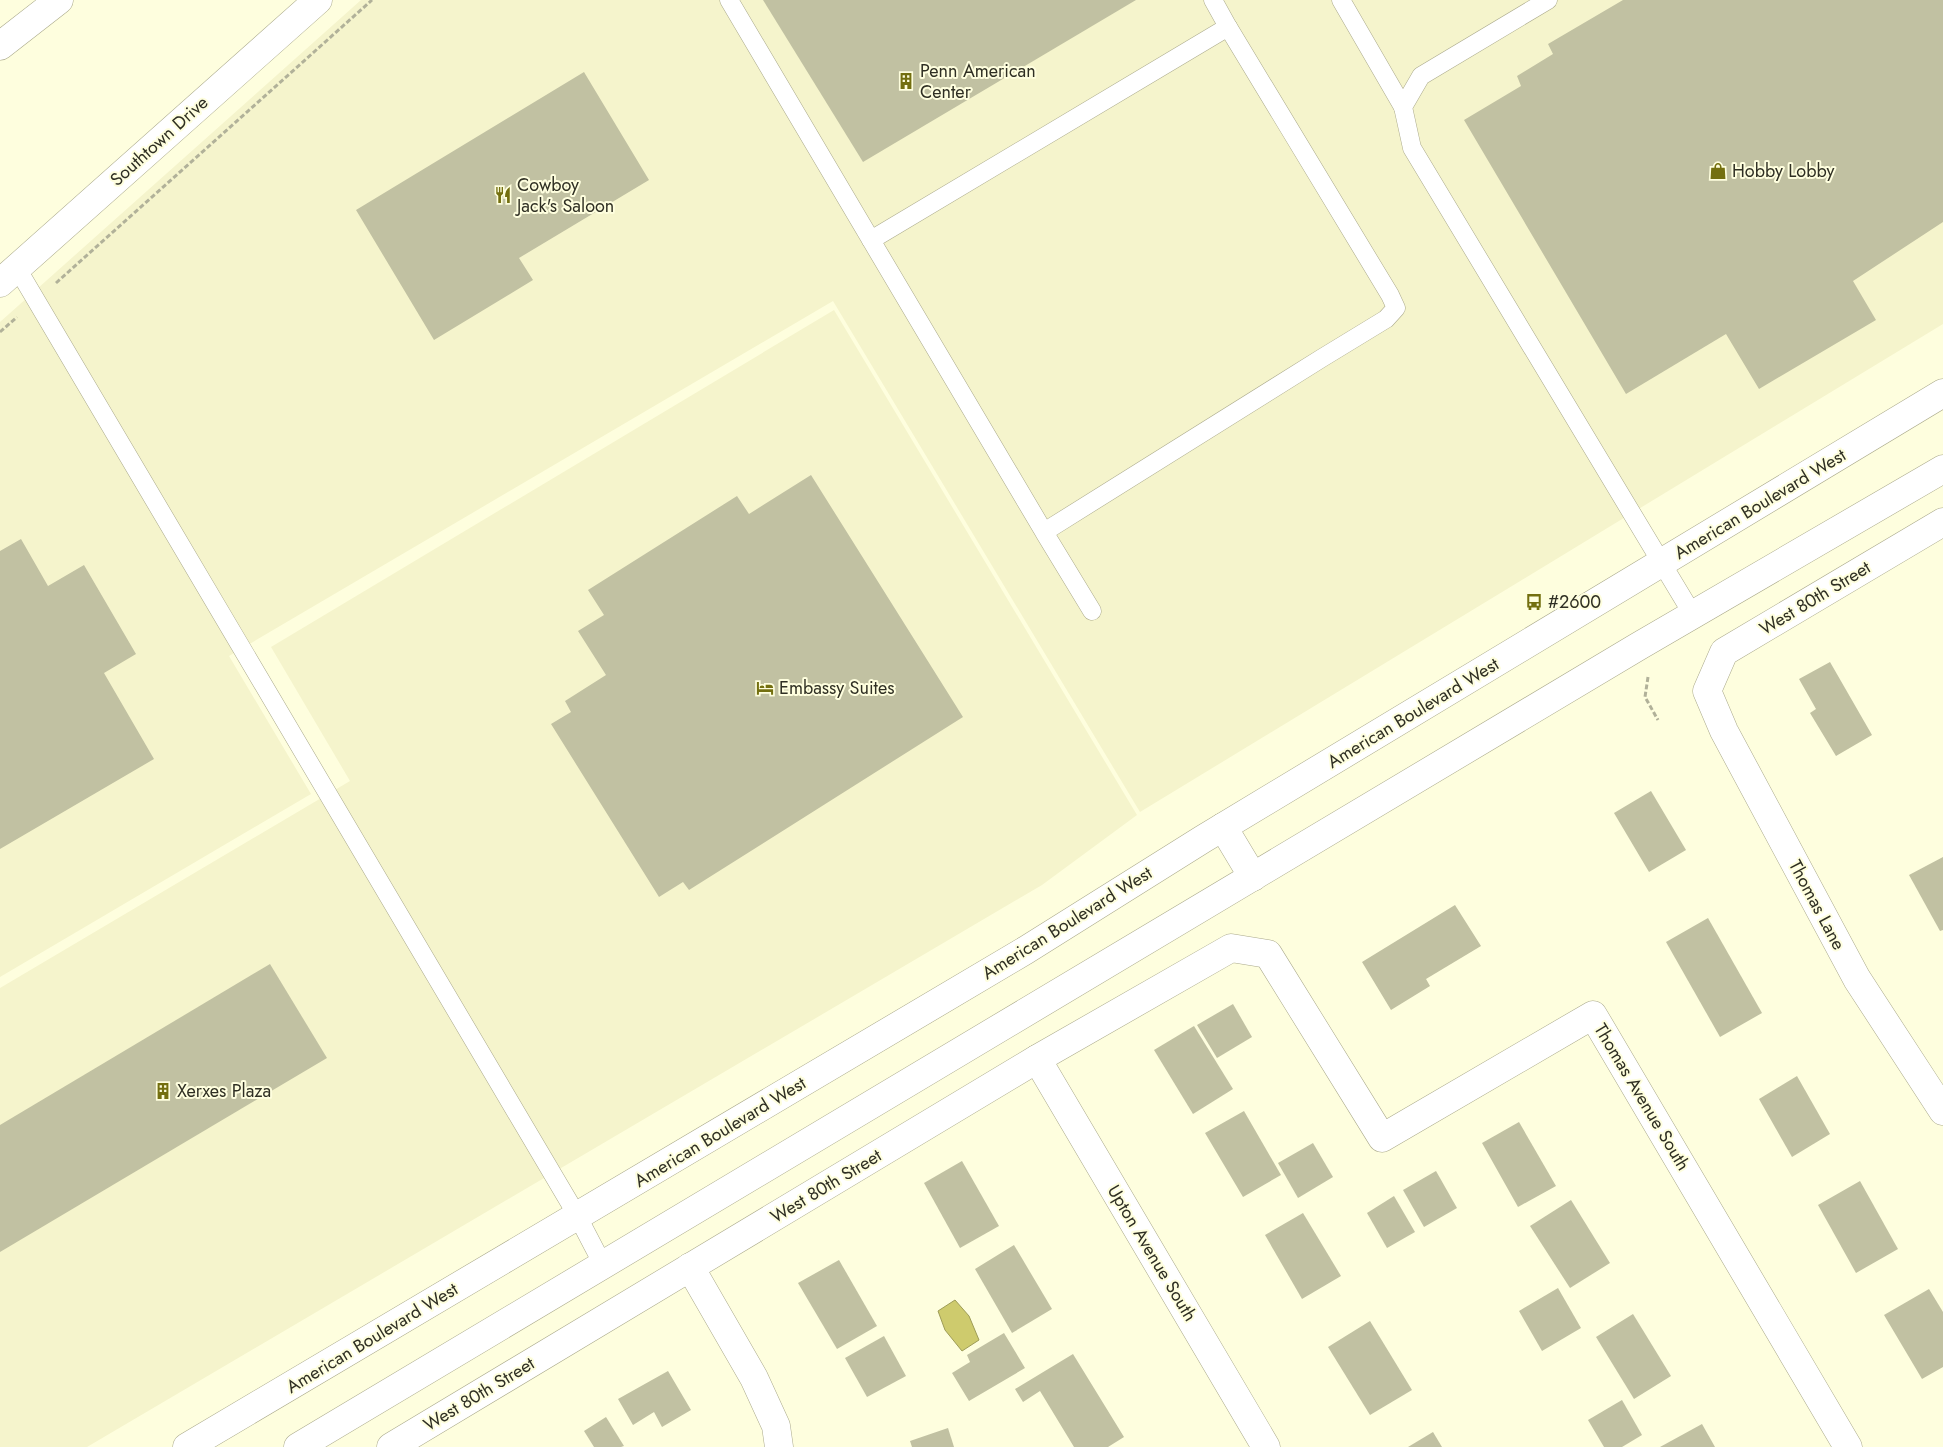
<svg xmlns="http://www.w3.org/2000/svg" width="1943" height="1447" viewBox="0 0 1943 1447" font-family="Jost,sans-serif">
<style>
.built{fill:#f5f4cc}
.water{fill:#cecb6d;stroke:#9e9c57}
.building{fill:#c1c1a2}
.lines{fill:none;stroke-linecap:round;stroke-linejoin:round}
.lane-casing{stroke:#aaa98b;stroke-width:19}
.street-casing{stroke:#aaa98b;stroke-width:29}
.secondary-casing{stroke:#aaa98b;stroke-width:29}
.highway-casing{stroke:#aaa98b;stroke-width:29}
.path{stroke:#b1b199;stroke-width:3;stroke-dasharray:5 2.5;stroke-linecap:butt}
.lane{stroke:#fff;stroke-width:18}
.street{stroke:#fff;stroke-width:28}
.secondary{stroke:#fff;stroke-width:28}
.highway{stroke:#fff;stroke-width:28}
.labels{text-anchor:middle;stroke-width:4;stroke-linejoin:round;paint-order:stroke}
.poi-label{font-size:18px;fill:#2f2f23;stroke:#fefede;text-anchor:start}
.street-label{font-size:18px;fill:#2f2f23;stroke:#fefede}
</style>
<rect width="100%" height="100%" fill="#fefede"/>
<g class="built">
<polygon points="361,0 1943,0 1943,324 1140,812 833,301 229,656 311,794 0,977 0,322"/>
<polygon points="834,310 1137,815 1042,885 87,1447 0,1447 0,988 350,781 271,647"/>
</g>
<polygon class="water" points="955,1300 969,1316 979,1340 962,1351 945,1330 938,1311"/>
<g class="building">
<polygon points="763,0 1136,0 863,162"/>
<polygon points="1623,0 1943,0 1943,222 1853,281 1876,320 1759,389 1726,334 1626,394 1464,120 1521,86 1517,76 1553,54 1548,44"/>
<polygon points="584,72 649,180 519,258 533,280 434,340 356,210"/>
<polygon points="811,475 963,717 689,890 683,882 659,897 551,724 571,712 565,701 606,675 578,631 604,615 588,590 737,496 749,514"/>
<polygon points="21,539 48,586 84,565 136,654 104,673 154,759 0,849 0,551"/>
<polygon points="1830,662 1872,735 1836,756 1810,713 1816,709 1799,679"/>
<polygon points="1651,791 1686,850 1649,872 1614,813"/>
<polygon points="1943,857 1943,930 1940,931 1909,875"/>
<polygon points="1455,905 1481,946 1426,979 1430,986 1391,1010 1362,962"/>
<polygon points="1708,918 1762,1013 1720,1037 1666,942"/>
<polygon points="270,964 327,1058 0,1252 0,1125"/>
<polygon points="1233,1004 1252,1037 1217,1058 1197,1025"/>
<polygon points="1194,1026 1233,1089 1193,1114 1154,1050"/>
<polygon points="1797,1076 1830,1134 1792,1157 1759,1099"/>
<polygon points="1244,1111 1281,1175 1243,1197 1205,1133"/>
<polygon points="1519,1122 1556,1186 1518,1207 1482,1143"/>
<polygon points="1313,1143 1333,1177 1298,1198 1278,1163"/>
<polygon points="962,1161 999,1226 960,1248 924,1183"/>
<polygon points="1436,1171 1457,1208 1424,1227 1403,1190"/>
<polygon points="1860,1181 1898,1249 1856,1273 1818,1205"/>
<polygon points="1394,1196 1415,1232 1387,1248 1367,1213"/>
<polygon points="1571,1200 1610,1263 1570,1288 1530,1226"/>
<polygon points="1303,1213 1341,1276 1302,1299 1265,1235"/>
<polygon points="1014,1245 1052,1309 1012,1333 975,1269"/>
<polygon points="839,1260 877,1326 837,1349 798,1283"/>
<polygon points="1558,1288 1581,1328 1542,1351 1519,1311"/>
<polygon points="1929,1289 1943,1312 1943,1367 1922,1379 1884,1315"/>
<polygon points="1633,1314 1671,1376 1634,1399 1596,1337"/>
<polygon points="1370,1321 1412,1390 1370,1415 1328,1347"/>
<polygon points="1004,1333 1025,1368 969,1401 952,1373 970,1362 967,1355"/>
<polygon points="884,1336 906,1376 867,1397 845,1358"/>
<polygon points="1073,1354 1124,1437 1108,1447 1074,1447 1040,1391 1023,1402 1015,1389"/>
<polygon points="668,1371 691,1410 662,1427 654,1412 633,1425 618,1399"/>
<polygon points="1622,1400 1642,1435 1622,1447 1604,1447 1588,1420"/>
<polygon points="606,1417 624,1446 621,1447 594,1447 584,1431"/>
<polygon points="1702,1424 1715,1447 1660,1447"/>
<polygon points="948,1428 954,1447 912,1447 910,1441"/>
<polygon points="1433,1432 1442,1447 1408,1447"/>
</g>
<g class="lines">
<g class="lane-casing">
<g id="lane">
<polyline points="729,0 871,240"/>
<polyline points="1213,0 1228,27"/>
<polyline points="1341,0 1403,107"/>
<polyline points="1548,0 1421,76 1403,107 1412,148 1693,615"/>
<polyline points="17,268 578,1217 603,1265"/>
<polyline points="1044,532 871,240 1228,27 1390,295 1396,308 1386,319 1322,358 1044,532 1092,611"/>
</g>
</g>
<g class="street-casing">
<g id="street">
<polyline points="0,283 318,0"/>
<polyline points="1943,522 1724,652 1707,691 1724,731 1857,979 1943,1111"/>
<polyline points="1037,1059 1266,1447"/>
<polyline points="690,1267 754,1378 776,1426 779,1447"/>
<polyline points="391,1447 1037,1059 1231,948 1268,954 1382,1138 1593,1015 1848,1447"/>
</g>
</g>
<g class="secondary-casing">
<g id="secondary">
<polyline points="1223,827 1253,877"/>
<polyline points="187,1447 1026,950 1203,839 1943,393"/>
<polyline points="298,1447 1639,646 1943,469"/>
</g>
</g>
<g class="highway-casing">
<polyline id="highway" points="0,46 59,0"/>
</g>
<g class="path">
<polyline points="56,283 372,0"/>
<polyline points="0,332 17,317"/>
<polyline points="1648,677 1645,697 1658,720"/>
</g>
<use href="#lane" class="lane"/>
<use href="#street" class="street"/>
<use href="#secondary" class="secondary"/>
<use href="#highway" class="highway"/>
</g>
<defs>
<g id="building-bare" transform="scale(1.35)"><path d="M-4-6H4V6H1V3H-1V6H-4ZM-2.5-4.3h1.7v1.8h-1.7ZM.8-4.3h1.7v1.8H.8ZM-2.5-1h1.7V.8h-1.7ZM.8-1h1.7V.8H.8Z" fill="#736f0f" stroke="#fefede" stroke-width="2.5" paint-order="stroke"/></g>
<g id="shop-bare" transform="scale(1.35)"><path d="M-5-2.5h2.3a2.7 3.5 0 0 1 5.4 0H5L5.5 6h-11ZM-1.5-2.5h3a1.5 2.3 0 0 0-3 0Z" fill="#736f0f" stroke="#fefede" stroke-width="2.5" paint-order="stroke"/></g>
<g id="restaurant-bare" transform="scale(1.35)"><path d="M-5-6h1v4h1v-4h1v4h1v-4h1v5L-1.5 .5V6h-2V.5L-5-1ZM5-6V6H3V1.5H1.5Q1.5-4 5-6Z" fill="#736f0f" stroke="#fefede" stroke-width="2.5" paint-order="stroke"/></g>
<g id="bus-bare" transform="scale(1.35)"><path d="M-5-6H5V4H4V6H2V4H-2V6H-4V4H-5ZM-3.5-4V0h7V-4ZM-3.5 1.2v1.5H-2V1.2ZM2 1.2v1.5H3.5V1.2Z" fill="#736f0f" stroke="#fefede" stroke-width="2.5" paint-order="stroke"/></g>
<g id="hotel-bare" transform="scale(1.35)"><path d="M-6-4.5h1.5V1H6V5H4.5V3h-9V5H-6ZM-4 0a1.8 1.8 0 1 1 3.6 0ZM.5 0V-2.5h3Q6-2.5 6 0Z" fill="#736f0f" stroke="#fefede" stroke-width="2.5" paint-order="stroke"/></g>
</defs>
<g fill-rule="evenodd">
<use href="#building-bare" x="906" y="81"/>
<use href="#shop-bare" x="1718" y="171"/>
<use href="#restaurant-bare" x="503" y="195"/>
<use href="#bus-bare" x="1534" y="602"/>
<use href="#hotel-bare" x="765" y="688"/>
<use href="#building-bare" x="163" y="1091"/>
</g>
<g class="labels">
<g class="poi-label">
<text x="920" y="77">Penn American<tspan x="920" dy="21">Center</tspan></text>
<text x="1732" y="177">Hobby Lobby</text>
<text x="517" y="191">Cowboy<tspan x="517" dy="21">Jack's Saloon</tspan></text>
<text x="1548" y="608">#2600</text>
<text x="779" y="694">Embassy Suites</text>
<text x="177" y="1097">Xerxes Plaza</text>
</g>
<g class="street-label">
<text transform="translate(159 141) rotate(-42)" y="6">Southtown Drive</text>
<text transform="translate(1760 504) rotate(-31)" y="6">American Boulevard West</text>
<text transform="translate(1815 598) rotate(-31)" y="6">West 80th Street</text>
<text transform="translate(1413 713) rotate(-31)" y="6">American Boulevard West</text>
<text transform="translate(1817 905) rotate(62)" y="6">Thomas Lane</text>
<text transform="translate(1067 923) rotate(-32)" y="6">American Boulevard West</text>
<text transform="translate(1642 1097) rotate(59)" y="6">Thomas Avenue South</text>
<text transform="translate(720 1132) rotate(-31)" y="6">American Boulevard West</text>
<text transform="translate(826 1186) rotate(-31)" y="6">West 80th Street</text>
<text transform="translate(1152 1253) rotate(59)" y="6">Upton Avenue South</text>
<text transform="translate(372 1338) rotate(-31)" y="6">American Boulevard West</text>
<text transform="translate(479 1394) rotate(-31)" y="6">West 80th Street</text>
</g>
</g>
</svg>
